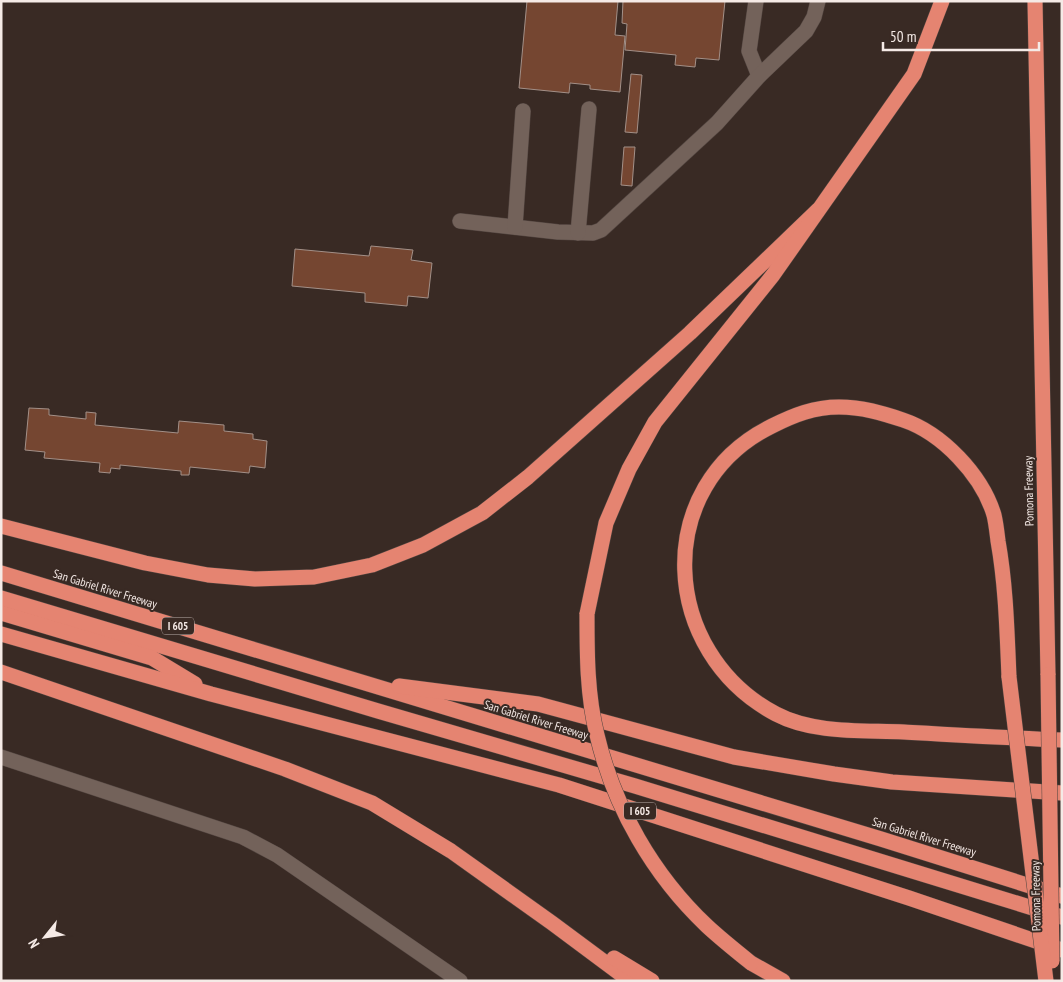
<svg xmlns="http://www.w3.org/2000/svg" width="1063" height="982" viewBox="0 0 1063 982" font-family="'PT Sans Narrow',sans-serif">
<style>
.building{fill:#754631;stroke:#a39088}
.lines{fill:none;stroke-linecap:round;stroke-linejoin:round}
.minor-casing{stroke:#534641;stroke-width:16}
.highway-casing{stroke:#534641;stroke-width:16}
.minor{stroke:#73625a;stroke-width:15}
.highway{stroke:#e58471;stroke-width:15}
.highway-bridge-casing{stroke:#534641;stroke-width:16;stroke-linecap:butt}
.highway-bridge{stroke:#e58471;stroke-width:15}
.labels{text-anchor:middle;stroke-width:4;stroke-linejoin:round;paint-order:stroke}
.shield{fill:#392a24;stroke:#bdb0ac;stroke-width:1}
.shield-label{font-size:11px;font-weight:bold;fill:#f5eae6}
.street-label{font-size:12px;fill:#f5eae6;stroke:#392a24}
</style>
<rect width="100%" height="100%" fill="#392a24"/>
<g class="building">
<polygon points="527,1 618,1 615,35 625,36 620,92 590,89 590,85 570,83 569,93 519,88"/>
<polygon points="623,1 725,1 719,60 696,58 695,67 675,65 676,55 625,50 627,24 622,23"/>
<polygon points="631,74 642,75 637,133 625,132"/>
<polygon points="624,147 635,147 632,186 621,185"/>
<polygon points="371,246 413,250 411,260 432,263 428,298 408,296 407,306 365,302 365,293 292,286 295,249 369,256"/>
<polygon points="29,408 49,409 49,415 86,419 86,412 96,413 95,425 178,433 179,421 224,425 224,431 253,434 253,439 267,441 265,468 250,466 249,473 190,467 189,475 181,475 181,471 120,465 120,469 111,468 110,473 99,472 100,463 44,458 45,452 25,450"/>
</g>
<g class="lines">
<g class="minor-casing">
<g id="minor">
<polyline points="756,1 749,51 759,76"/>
<polyline points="460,221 558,232 593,233 601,230 717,123 759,76 806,31 814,17 818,1"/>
<polyline points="515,227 523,111"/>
<polyline points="578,233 589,109"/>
<polyline points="1,757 243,837 277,855 460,981"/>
</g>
</g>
<g class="highway-casing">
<g id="highway">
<polyline points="1035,1 1048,675"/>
<polyline points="1,526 145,563 208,575 255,579 314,577 372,565 423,545 482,513 528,477 690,333 818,210"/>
<polyline points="1,573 881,839 1062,896"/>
<polyline points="1,598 378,711 635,786 1062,917"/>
<polyline points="1,613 152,658 195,684"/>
<polyline points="587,614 606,523 629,469 655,422 773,275 914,74 942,1"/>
<polyline points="1,634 211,694 559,785 909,898 1062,950"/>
<polyline points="1,672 285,769 372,803 451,851 552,923 630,981"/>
<path d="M1009,677C1007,632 1006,586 998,541C997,533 996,523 994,515C982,475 942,433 903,420C882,413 862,407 839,407C814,407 794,415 772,426C650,486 660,653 776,714C814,734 863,730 904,732C957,735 1009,738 1062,740"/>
<polyline points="399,686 538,704 734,757 834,774 892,782 1062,793"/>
<polyline points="614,958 652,981"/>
<polyline points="751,963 783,981"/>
</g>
</g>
<use href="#minor" class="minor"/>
<use href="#highway" class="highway"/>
<g class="highway-bridge-casing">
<g id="highway-bridge">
<path d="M587,614C587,654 587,695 597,735C614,807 653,875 707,926C721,939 736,951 751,963"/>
<polyline points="1048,675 1052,961"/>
<polyline points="1009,677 1046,981"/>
</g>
</g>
<use href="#highway-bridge" class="highway-bridge"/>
</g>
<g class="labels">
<g class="shield">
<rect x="162" y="617.5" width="32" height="17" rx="4"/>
<rect x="624" y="802.5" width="32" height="17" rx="4"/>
</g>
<g class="shield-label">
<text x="178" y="630">I 605</text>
<text x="640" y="815">I 605</text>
</g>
<g class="street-label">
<text transform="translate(1029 491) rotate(-91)" y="4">Pomona Freeway</text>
<text transform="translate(105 589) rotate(17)" y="4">San Gabriel River Freeway</text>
<text transform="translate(536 720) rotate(17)" y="4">San Gabriel River Freeway</text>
<text transform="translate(924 837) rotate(17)" y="4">San Gabriel River Freeway</text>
<text transform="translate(1036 896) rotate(-91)" y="4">Pomona Freeway</text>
</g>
</g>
<rect width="1063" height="982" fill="none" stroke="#f5eae6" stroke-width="5"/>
<g transform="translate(45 937) rotate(240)" stroke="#392a24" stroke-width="4" paint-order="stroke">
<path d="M0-4L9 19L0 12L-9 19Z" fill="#f5eae6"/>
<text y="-8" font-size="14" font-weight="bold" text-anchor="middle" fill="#f5eae6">N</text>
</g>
<path d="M883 42v8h156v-8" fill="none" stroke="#f5eae6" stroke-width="2.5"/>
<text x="890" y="42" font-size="15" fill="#f5eae6" stroke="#392a24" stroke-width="4" paint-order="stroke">50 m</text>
</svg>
